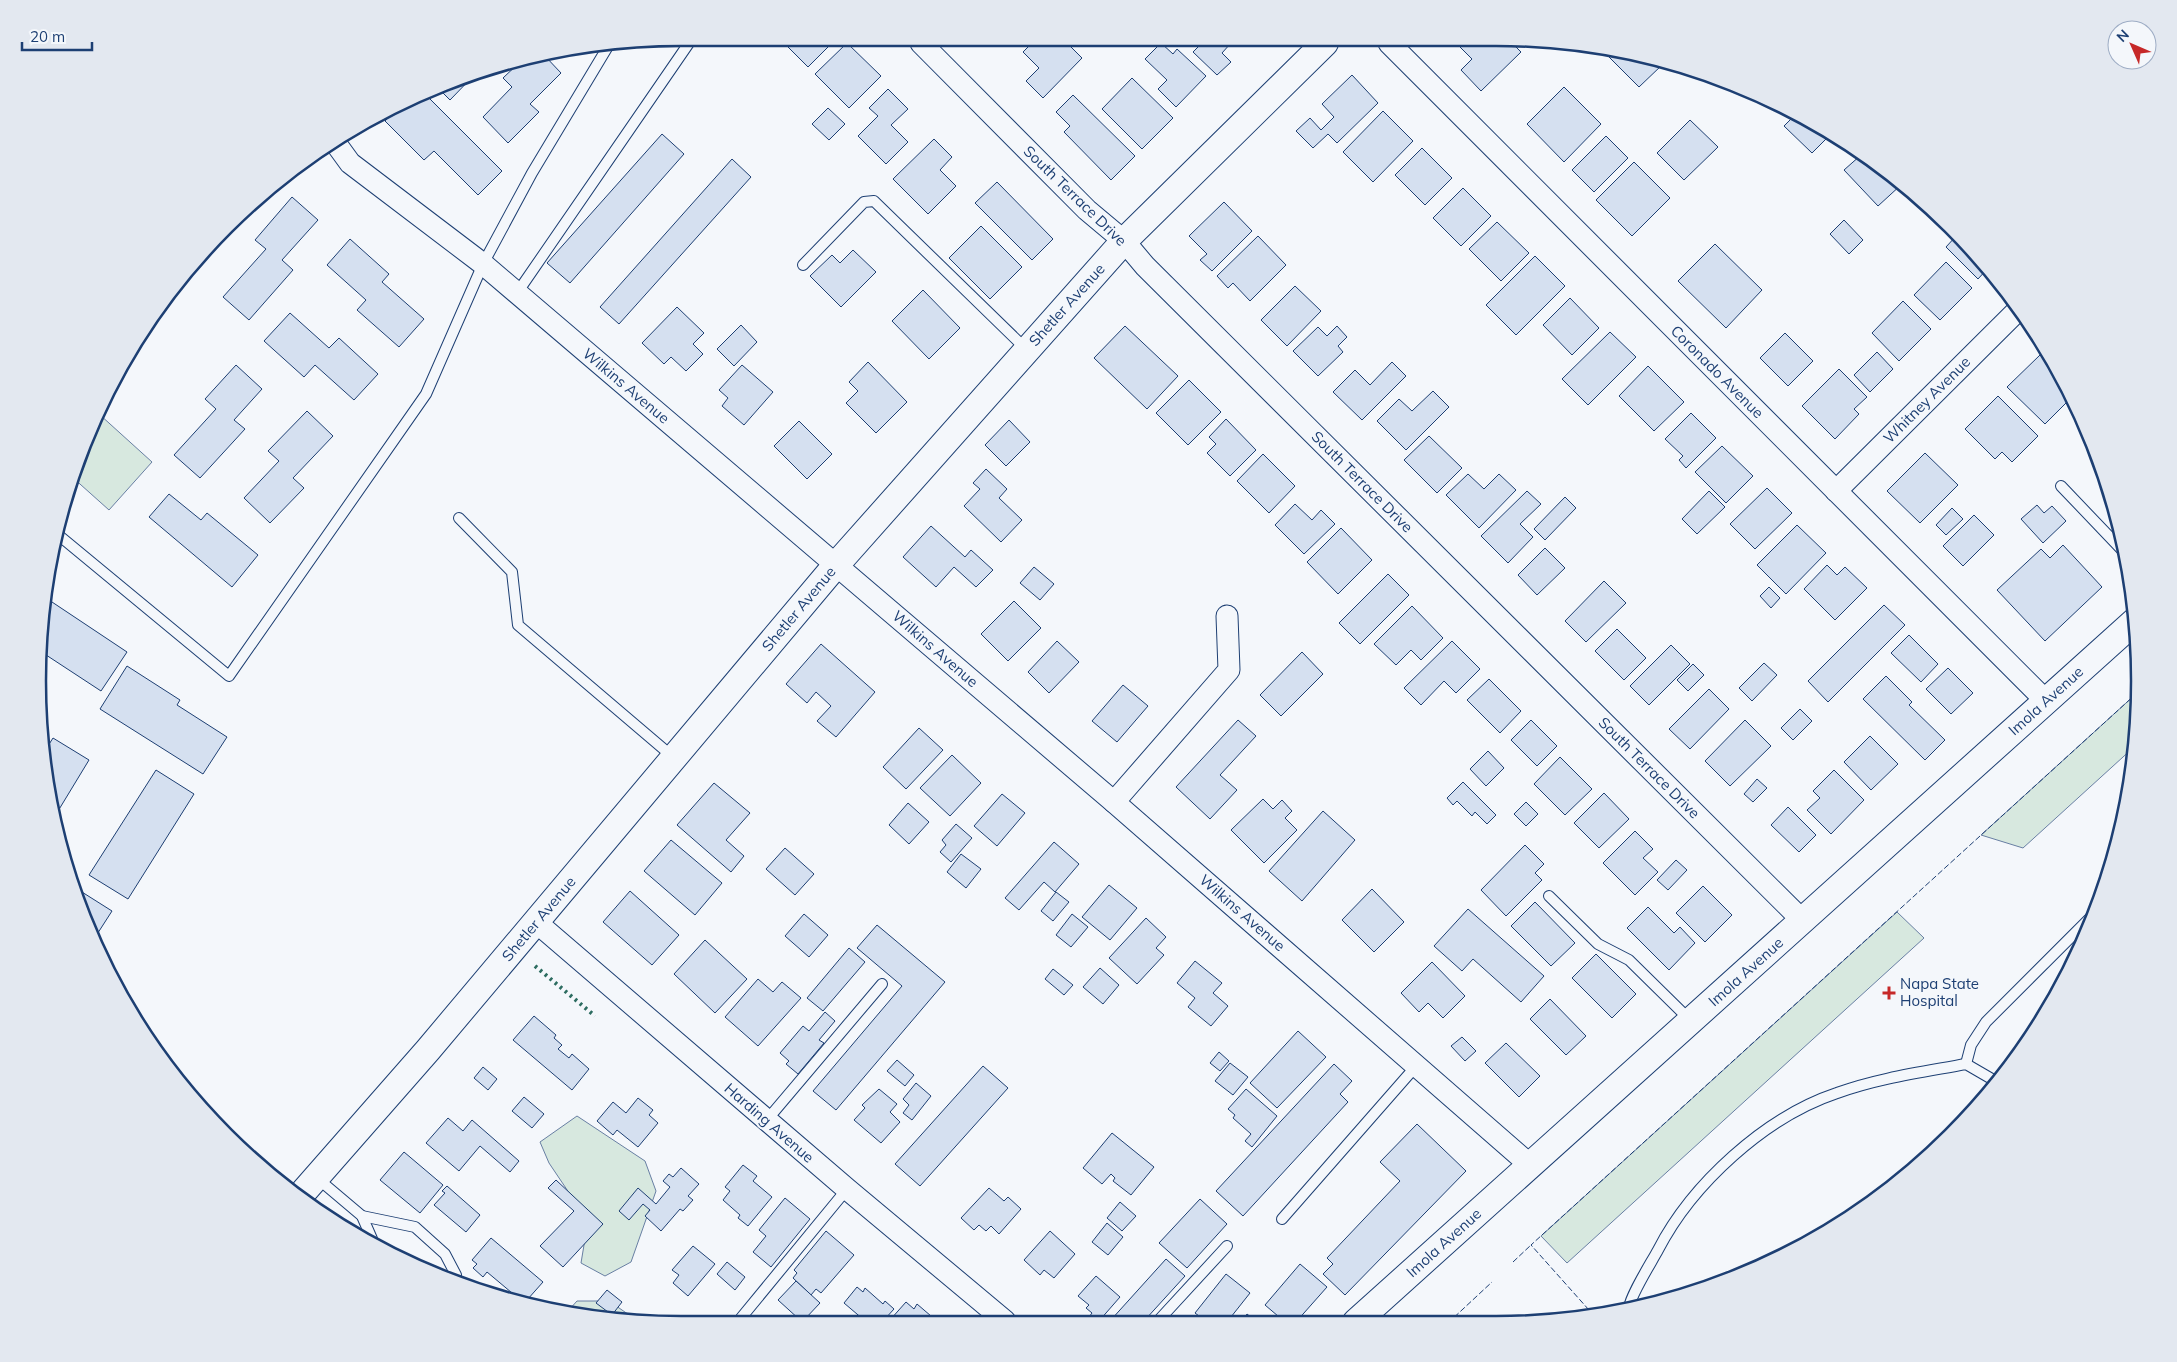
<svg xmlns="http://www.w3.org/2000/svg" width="2177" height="1362" viewBox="0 0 2177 1362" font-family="Mulish,sans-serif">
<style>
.green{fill:#d7e8df;stroke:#687fa3}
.building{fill:#d5e0f0;stroke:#1d3f73}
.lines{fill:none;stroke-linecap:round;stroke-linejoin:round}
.service-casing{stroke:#1d3f73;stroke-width:12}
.minor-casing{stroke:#1d3f73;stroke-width:23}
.tertiary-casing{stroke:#1d3f73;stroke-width:28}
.service{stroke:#f4f7fb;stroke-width:10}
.minor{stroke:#f4f7fb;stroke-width:21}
.tertiary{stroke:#f4f7fb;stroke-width:26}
.hedge{stroke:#2c6c60;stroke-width:4;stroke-dasharray:2.5 4;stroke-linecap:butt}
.fence{stroke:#1d3f73;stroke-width:1;stroke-dasharray:6 2.5;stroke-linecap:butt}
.poi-dot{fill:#c62828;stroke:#f4f7fb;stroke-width:2}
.labels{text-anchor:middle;stroke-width:4;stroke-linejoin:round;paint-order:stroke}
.street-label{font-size:15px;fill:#1d3f73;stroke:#f4f7fb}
.poi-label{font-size:15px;fill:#1d3f73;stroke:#f4f7fb;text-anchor:start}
.rim{fill:none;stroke:#1d3f73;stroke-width:2.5}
</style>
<rect width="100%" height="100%" fill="#f4f7fb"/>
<g class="green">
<polygon points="99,414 152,462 109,510 71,476"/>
<polygon points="2137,693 2138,723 2134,747 2023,848 1981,835"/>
<polygon points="1897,912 1924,938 1567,1263 1541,1236"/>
<polygon points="577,1116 645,1161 656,1191 631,1262 605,1276 581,1263 588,1221 549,1163 540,1142"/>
<polygon points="577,1301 609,1301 635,1319 597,1319 568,1311"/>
</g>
<g class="building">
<polygon points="784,43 832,43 808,67"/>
<polygon points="847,43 881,76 849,108 815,74"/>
<polygon points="1032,43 1067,43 1082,58 1043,98 1026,81 1039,68 1023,52"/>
<polygon points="1161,43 1173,54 1177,49 1206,76 1176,107 1158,89 1167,80 1145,59"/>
<polygon points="1202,43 1231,43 1222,53 1231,62 1217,75 1193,52"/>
<polygon points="1456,43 1512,43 1521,52 1481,91 1461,70 1472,59"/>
<polygon points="1610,51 1662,65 1639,87 1607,55"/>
<polygon points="544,55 561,73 530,104 539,112 508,143 483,117 512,87 503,78 521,61"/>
<polygon points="479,70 450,100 439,89 474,72"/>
<polygon points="1352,75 1378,103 1337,143 1328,134 1313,148 1296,131 1310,118 1321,130 1334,117 1322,104"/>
<polygon points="1132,78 1173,118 1142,149 1102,109"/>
<polygon points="1564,87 1601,124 1564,162 1527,124"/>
<polygon points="888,89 908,109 891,125 908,142 886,164 858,136 878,116 869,108"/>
<polygon points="426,95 502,171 478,195 434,151 424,160 385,121 396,110"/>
<polygon points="1073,95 1135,156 1111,180 1064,132 1070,126 1056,112"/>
<polygon points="828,108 845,124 829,140 812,124"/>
<polygon points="1383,111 1413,141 1373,182 1343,152"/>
<polygon points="1794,116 1829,136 1812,153 1784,126"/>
<polygon points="1690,120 1718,147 1684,180 1657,153"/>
<polygon points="662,134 684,154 570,283 547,263"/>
<polygon points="1606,136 1628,158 1594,192 1572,170"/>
<polygon points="934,139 952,157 940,170 956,186 928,214 893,179"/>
<polygon points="1422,148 1452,178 1425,205 1395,175"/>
<polygon points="1861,155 1888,171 1902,184 1878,206 1844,170"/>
<polygon points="732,159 751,177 619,324 600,307"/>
<polygon points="1634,162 1670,198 1632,236 1596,200"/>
<polygon points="997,182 1053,239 1032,260 975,203"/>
<polygon points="1463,188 1491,216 1461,246 1433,218"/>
<polygon points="292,197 318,220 282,260 293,270 249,320 223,297 266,249 255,240"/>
<polygon points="1224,202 1252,231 1212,271 1200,260 1207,254 1189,236"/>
<polygon points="1844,220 1863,240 1849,254 1830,234"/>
<polygon points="1497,222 1529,253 1501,281 1469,249"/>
<polygon points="981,226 1022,267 990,299 949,258"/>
<polygon points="1957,235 1980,257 1988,268 1978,279 1946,247"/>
<polygon points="1258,236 1286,265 1250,301 1233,283 1228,288 1217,276"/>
<polygon points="350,239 389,274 382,282 424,319 399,347 357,310 366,300 327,265"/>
<polygon points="1715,244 1762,290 1726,328 1678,281"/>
<polygon points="853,250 876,272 841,307 810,276 832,255 840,263"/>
<polygon points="1535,256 1565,286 1516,335 1486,305"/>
<polygon points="1946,262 1972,288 1940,320 1914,295"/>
<polygon points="1295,286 1321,311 1287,346 1261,320"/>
<polygon points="923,290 960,328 929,359 892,321"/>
<polygon points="1570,298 1599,328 1572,355 1543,325"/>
<polygon points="1903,301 1931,329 1899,361 1872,333"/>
<polygon points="677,307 704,333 693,344 703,354 686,371 671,357 664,364 642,343"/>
<polygon points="290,313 329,348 339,338 378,374 354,400 315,365 304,377 264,341"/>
<polygon points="741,325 757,342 734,366 717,349"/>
<polygon points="1125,326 1178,376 1147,409 1094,358"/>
<polygon points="1337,326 1347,337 1338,346 1343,352 1318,376 1293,351 1318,327 1327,336"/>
<polygon points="1610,332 1636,357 1588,405 1562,379"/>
<polygon points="1785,333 1813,361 1788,386 1760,358"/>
<polygon points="1877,352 1893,369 1870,392 1854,375"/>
<polygon points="2040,355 2061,376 2064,383 2061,386 2071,398 2045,424 2007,387"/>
<polygon points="868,362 907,402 876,433 846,403 858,391 849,382"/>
<polygon points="1392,362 1406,376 1362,420 1333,392 1355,370 1370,385"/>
<polygon points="236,365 262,389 234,420 245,429 200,478 174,455 216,409 205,399"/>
<polygon points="742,365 773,392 744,425 722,406 728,398 719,390"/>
<polygon points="1648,366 1684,402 1654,431 1619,396"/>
<polygon points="1839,369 1867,397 1854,409 1859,414 1835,439 1802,406"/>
<polygon points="1189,380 1221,412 1188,445 1156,413"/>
<polygon points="1433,391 1449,407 1406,450 1377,421 1399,399 1412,411"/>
<polygon points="1998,396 2038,436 2012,462 2002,452 1995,459 1965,429"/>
<polygon points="307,411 333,436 293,478 304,488 270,523 244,498 279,461 268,451"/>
<polygon points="1691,413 1716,438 1686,468 1679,460 1683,456 1665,439"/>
<polygon points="1226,419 1256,450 1230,476 1207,453 1216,444 1209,437"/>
<polygon points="1009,420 1030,442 1006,466 985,445"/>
<polygon points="799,421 832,454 807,479 774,446"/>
<polygon points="1429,436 1462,468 1437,493 1404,460"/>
<polygon points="1722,446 1753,476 1726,503 1695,472"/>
<polygon points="1925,453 1958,485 1920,523 1887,491"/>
<polygon points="1263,454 1295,486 1269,513 1237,481"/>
<polygon points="986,469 1007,489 999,498 1022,520 1001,542 964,506 980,489 973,483"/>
<polygon points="1468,474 1484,489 1499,474 1516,490 1479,528 1446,495"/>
<polygon points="1767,488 1792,513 1755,549 1730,524"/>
<polygon points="1527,491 1541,504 1520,524 1533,537 1508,563 1481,536"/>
<polygon points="1709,491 1725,507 1697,534 1682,519"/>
<polygon points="169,494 201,520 207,513 258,555 232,587 149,517"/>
<polygon points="1565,497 1576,508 1545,540 1534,529"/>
<polygon points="1295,504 1312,520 1321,510 1335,524 1304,554 1275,525"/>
<polygon points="2037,505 2044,513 2052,506 2066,521 2043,543 2021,519"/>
<polygon points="1952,508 1963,519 1946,535 1936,525"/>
<polygon points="1974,515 1994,535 1963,566 1943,546"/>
<polygon points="1797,525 1826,553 1786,594 1757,565"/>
<polygon points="931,526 965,557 971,550 993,570 976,587 954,567 936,587 903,557"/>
<polygon points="1341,528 1372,560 1338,594 1307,562"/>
<polygon points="2063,545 2102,587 2045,641 1997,590 2041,549 2050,558"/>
<polygon points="1545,548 1565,568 1537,595 1518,575"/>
<polygon points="1827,565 1837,575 1845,567 1867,588 1835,620 1804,589"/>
<polygon points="1034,567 1054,584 1040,600 1020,583"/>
<polygon points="1388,574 1409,595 1360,644 1339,623"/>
<polygon points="1604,581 1626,603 1586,642 1565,621"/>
<polygon points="1769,587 1780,598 1771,608 1760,596"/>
<polygon points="46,598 127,652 101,691 40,651"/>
<polygon points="1014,601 1041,628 1008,661 981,634"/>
<polygon points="1884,605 1905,625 1828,702 1808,681"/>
<polygon points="1412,606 1443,638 1421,660 1411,650 1396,665 1374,644"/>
<polygon points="1617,629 1646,658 1624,680 1595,651"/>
<polygon points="1909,635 1938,664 1921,682 1891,653"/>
<polygon points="1057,641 1079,662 1049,693 1028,672"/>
<polygon points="1452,641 1480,669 1456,693 1444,681 1421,705 1404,688"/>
<polygon points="821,644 875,692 836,737 817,721 831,706 816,692 807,703 786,684"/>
<polygon points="1671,645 1690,664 1649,705 1630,686"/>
<polygon points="1302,652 1323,674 1281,716 1260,695"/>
<polygon points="1764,663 1777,675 1752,701 1739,688"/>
<polygon points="1693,664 1704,675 1688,691 1677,680"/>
<polygon points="127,666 180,700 177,705 227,737 203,774 100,709"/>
<polygon points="1948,668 1973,693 1951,714 1926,689"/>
<polygon points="1886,676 1912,702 1909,705 1945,740 1925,760 1863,699"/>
<polygon points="1489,679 1521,711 1500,733 1467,700"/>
<polygon points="1123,685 1148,706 1117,742 1092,721"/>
<polygon points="1709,689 1729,709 1690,749 1669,729"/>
<polygon points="1800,709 1812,721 1793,740 1781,728"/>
<polygon points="1238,720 1256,736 1220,775 1237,790 1210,819 1176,787"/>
<polygon points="1531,720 1557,746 1537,766 1511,740"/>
<polygon points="1745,720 1771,746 1730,786 1705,761"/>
<polygon points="919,728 943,750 906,789 883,767"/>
<polygon points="1870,736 1898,764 1871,790 1844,762"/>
<polygon points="53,738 89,760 55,816 46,749"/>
<polygon points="1488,751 1504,768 1486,786 1470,769"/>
<polygon points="952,755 981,783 950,816 920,788"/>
<polygon points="1560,757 1592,789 1565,815 1534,784"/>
<polygon points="156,770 194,794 128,899 89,875"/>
<polygon points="1834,770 1864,800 1831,834 1807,810 1820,798 1813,791"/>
<polygon points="1757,779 1767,788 1753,802 1744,794"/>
<polygon points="1463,782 1496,815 1487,824 1475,812 1472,816 1457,801 1453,805 1447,798"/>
<polygon points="714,783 750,813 726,840 744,856 731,872 677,825"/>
<polygon points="1604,793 1629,819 1599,848 1574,823"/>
<polygon points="1002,794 1025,813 997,846 974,826"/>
<polygon points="1263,799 1273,809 1282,800 1292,811 1285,818 1297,830 1264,863 1231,830"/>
<polygon points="1526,802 1538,814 1526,826 1514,814"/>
<polygon points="908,803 929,822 909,844 889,825"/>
<polygon points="1788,807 1816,835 1799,852 1771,825"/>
<polygon points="1323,811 1355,840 1302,901 1269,871"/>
<polygon points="956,824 972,838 951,862 940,852 946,845 942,840"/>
<polygon points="1635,831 1653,849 1643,858 1658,872 1635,895 1603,863"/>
<polygon points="671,840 722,883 695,915 644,871"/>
<polygon points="1054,842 1079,864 1055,892 1044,882 1019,910 1005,898"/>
<polygon points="1525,845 1544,864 1535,873 1542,880 1506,916 1481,890"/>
<polygon points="785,848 814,874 795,895 766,869"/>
<polygon points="961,854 981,869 966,888 947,872"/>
<polygon points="1676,860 1687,870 1668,890 1657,880"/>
<polygon points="1109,885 1137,908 1110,940 1082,917"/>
<polygon points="1703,886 1732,915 1705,942 1676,913"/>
<polygon points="74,887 112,911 94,939"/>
<polygon points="1372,889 1404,922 1374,952 1342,920"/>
<polygon points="630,891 679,935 652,965 603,922"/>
<polygon points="1056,892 1069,902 1053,921 1041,911"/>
<polygon points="1535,902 1575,943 1551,966 1511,926"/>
<polygon points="1648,907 1674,933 1680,927 1695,943 1669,970 1627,928"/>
<polygon points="1468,909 1544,976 1521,1002 1473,959 1462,971 1434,946"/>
<polygon points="804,914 828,935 809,957 785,936"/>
<polygon points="1072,914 1088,927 1071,947 1056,935"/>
<polygon points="1146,918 1166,937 1156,948 1164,955 1137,984 1109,958"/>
<polygon points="877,925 945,982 836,1110 813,1091 902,986 857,948"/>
<polygon points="705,940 747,979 715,1013 674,974"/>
<polygon points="849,948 865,962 823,1011 807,998"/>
<polygon points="1596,954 1636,994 1612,1018 1572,978"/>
<polygon points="1195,961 1222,983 1213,993 1228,1006 1211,1026 1188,1007 1195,998 1177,983"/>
<polygon points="1432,962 1465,996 1443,1018 1428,1003 1419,1012 1401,993"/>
<polygon points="1100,968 1119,985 1103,1004 1083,987"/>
<polygon points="1053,969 1073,985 1064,995 1045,979"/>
<polygon points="758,979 773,992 782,982 801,998 758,1046 725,1017"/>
<polygon points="1550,999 1586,1036 1566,1055 1530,1019"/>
<polygon points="825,1012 835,1021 819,1040 824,1043 798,1074 786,1064 789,1061 780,1053 803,1026 809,1031"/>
<polygon points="534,1016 556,1035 554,1038 562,1045 558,1049 569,1058 572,1054 589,1069 572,1090 513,1040"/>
<polygon points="1298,1031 1326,1057 1277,1108 1250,1083"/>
<polygon points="1462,1037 1476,1051 1465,1061 1451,1046"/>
<polygon points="1506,1043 1540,1076 1519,1097 1485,1063"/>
<polygon points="1219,1052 1229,1061 1220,1071 1210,1063"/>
<polygon points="897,1060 914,1075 905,1086 887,1071"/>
<polygon points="1230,1063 1248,1077 1233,1095 1215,1081"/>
<polygon points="1334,1064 1352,1081 1340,1094 1348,1102 1243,1216 1216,1191"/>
<polygon points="983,1066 1008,1088 920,1186 895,1164"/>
<polygon points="483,1067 497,1079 488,1090 474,1078"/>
<polygon points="916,1083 931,1096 912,1120 903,1113 909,1105 903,1099"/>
<polygon points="879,1089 897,1104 890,1112 900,1122 881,1143 854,1120 865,1108 862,1105"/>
<polygon points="1246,1089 1277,1116 1252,1147 1245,1141 1251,1134 1233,1118 1235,1115 1228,1109"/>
<polygon points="524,1097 544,1114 532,1128 512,1111"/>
<polygon points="638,1098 653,1110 649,1115 658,1123 638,1147 617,1130 613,1135 597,1121 613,1102 626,1113"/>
<polygon points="448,1118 463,1131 472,1120 519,1161 510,1172 480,1146 459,1171 426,1143"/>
<polygon points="1417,1124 1466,1171 1345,1295 1323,1274 1333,1264 1327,1258 1400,1181 1380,1162"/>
<polygon points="1112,1133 1154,1167 1131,1195 1113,1181 1115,1178 1111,1174 1102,1184 1083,1168"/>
<polygon points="404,1152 443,1185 420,1213 380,1180"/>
<polygon points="743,1165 757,1176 753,1181 772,1197 748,1226 738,1218 740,1215 723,1200 730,1191 725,1187"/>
<polygon points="681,1168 699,1184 688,1196 693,1200 683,1211 680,1209 661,1231 645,1216 650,1210 643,1204 629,1220 619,1211 638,1188 656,1204 670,1187 663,1181 669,1174 673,1177"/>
<polygon points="556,1180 603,1224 563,1267 540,1246 574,1211 548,1188"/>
<polygon points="447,1186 480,1215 466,1232 434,1205 445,1193 442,1191"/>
<polygon points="989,1188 1004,1201 1008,1197 1021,1209 999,1234 991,1226 986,1231 979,1225 974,1230 961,1218"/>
<polygon points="785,1198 810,1219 771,1267 753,1252 766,1236 759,1230"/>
<polygon points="1200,1199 1227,1224 1187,1268 1159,1243"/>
<polygon points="1120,1202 1136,1216 1122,1231 1107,1218"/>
<polygon points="1107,1223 1123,1237 1108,1255 1092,1242"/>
<polygon points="826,1231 854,1255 821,1293 816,1289 811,1295 793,1278 797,1273 794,1270"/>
<polygon points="1050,1231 1075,1254 1054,1278 1044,1270 1040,1275 1024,1260"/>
<polygon points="491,1238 543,1282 527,1300 518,1298 487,1272 483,1277 473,1268 477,1264 472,1260"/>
<polygon points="693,1246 715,1264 688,1296 673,1283 679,1275 672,1270"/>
<polygon points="1166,1259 1185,1276 1144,1321 1110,1321"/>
<polygon points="727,1262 745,1277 735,1290 717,1274"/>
<polygon points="1300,1264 1327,1287 1296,1322 1285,1322 1265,1305"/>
<polygon points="1226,1274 1250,1293 1227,1322 1207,1322 1195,1313"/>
<polygon points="1096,1276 1120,1297 1099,1321 1094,1321 1089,1317 1092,1313 1086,1308 1089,1305 1078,1296"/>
<polygon points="796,1281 820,1303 804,1320 800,1320 778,1300"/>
<polygon points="857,1287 863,1292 865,1288 883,1304 885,1301 894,1309 884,1320 864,1320 844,1303"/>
<polygon points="607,1290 622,1302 612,1315 596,1303"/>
<polygon points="906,1302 914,1309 917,1304 931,1316 928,1320 890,1320"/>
<polygon points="1247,1314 1257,1322 1241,1322"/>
</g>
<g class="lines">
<g class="service-casing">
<g id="service">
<polyline points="803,265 864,202 874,201 1027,350"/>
<polyline points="517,293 689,43"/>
<polyline points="2061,486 2124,552"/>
<polyline points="459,518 512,572 518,625 673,757"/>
<polyline points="56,533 229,676 426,394 483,264 532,173 610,43"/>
<polyline points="1549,896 1598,944 1629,960 1690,1020"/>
<polyline points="1966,1064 1971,1045 1986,1022 2092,916"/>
<polyline points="766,1121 882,984"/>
<polyline points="317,1178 362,1216 372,1239"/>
<polyline points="362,1216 415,1227 445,1254 456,1275 454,1281"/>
<polyline points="1282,1219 1417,1065"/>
<path d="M1629,1308C1630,1296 1651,1263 1658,1250C1692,1184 1765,1117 1837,1093C1878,1078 1923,1072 1966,1064L1997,1082"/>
<polyline points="744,1320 741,1318 847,1189"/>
<polyline points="1158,1321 1227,1246"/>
</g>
</g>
<g class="minor-casing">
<g id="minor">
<polyline points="921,43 1087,210 1124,241 1145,266 1803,921"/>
<polyline points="1389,43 2046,701"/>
<polyline points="334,141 350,163 483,264 1114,802 1530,1165"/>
<polyline points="1836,491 2018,310"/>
<polyline points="1114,802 1229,670 1227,616"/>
<polyline points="536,922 847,1189 1005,1321"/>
</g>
</g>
<g class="tertiary-casing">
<g id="tertiary">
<polyline points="299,1197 428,1050 836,565 1124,241 1325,43"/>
<polyline points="1356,1322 2135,621"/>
</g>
</g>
<use href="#service" class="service"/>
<use href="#minor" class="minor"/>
<use href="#tertiary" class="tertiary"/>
<polyline class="hedge" points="535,966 595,1016"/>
<g class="fence">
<polyline points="1513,1262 1531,1245"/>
<polyline points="1583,1316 1589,1310 1531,1245 2137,693"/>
<polyline points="1448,1323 1492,1282"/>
</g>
</g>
<path class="poi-dot" d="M1886.5 985.5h5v5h5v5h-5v5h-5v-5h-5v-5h5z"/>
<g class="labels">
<g class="street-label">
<text transform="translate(1075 196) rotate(44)" y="5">South Terrace Drive</text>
<text transform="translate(1067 305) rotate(-48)" y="5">Shetler Avenue</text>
<text transform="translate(1717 372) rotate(45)" y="5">Coronado Avenue</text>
<text transform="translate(626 386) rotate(40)" y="5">Wilkins Avenue</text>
<text transform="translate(1927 400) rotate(-45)" y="5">Whitney Avenue</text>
<text transform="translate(1362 482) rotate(45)" y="5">South Terrace Drive</text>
<text transform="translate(799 609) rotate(-50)" y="5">Shetler Avenue</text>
<text transform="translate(935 649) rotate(41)" y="5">Wilkins Avenue</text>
<text transform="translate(2046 701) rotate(-42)" y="5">Imola Avenue</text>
<text transform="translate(1649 768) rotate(45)" y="5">South Terrace Drive</text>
<text transform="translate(1242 913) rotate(41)" y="5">Wilkins Avenue</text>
<text transform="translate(539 919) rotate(-50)" y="5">Shetler Avenue</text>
<text transform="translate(1746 972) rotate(-42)" y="5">Imola Avenue</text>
<text transform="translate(769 1123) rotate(41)" y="5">Harding Avenue</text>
<text transform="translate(1444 1243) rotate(-42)" y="5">Imola Avenue</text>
</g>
<g class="poi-label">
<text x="1900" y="989">Napa State<tspan x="1900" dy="17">Hospital</tspan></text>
</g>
</g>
<path d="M0 0H2177V1362H0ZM681 46H1496A635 635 0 0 1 2131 681V681A635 635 0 0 1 1496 1316H681A635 635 0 0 1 46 681V681A635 635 0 0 1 681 46Z" fill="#e3e8f0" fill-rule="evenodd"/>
<path class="rim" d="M681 46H1496A635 635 0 0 1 2131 681V681A635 635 0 0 1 1496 1316H681A635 635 0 0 1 46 681V681A635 635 0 0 1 681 46Z"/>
<g transform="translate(2132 45) rotate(315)"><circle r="24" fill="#f4f7fb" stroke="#9eadc5"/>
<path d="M0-4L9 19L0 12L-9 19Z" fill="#c62828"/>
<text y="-8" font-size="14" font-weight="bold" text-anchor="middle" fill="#1d3f73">N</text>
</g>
<path d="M22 42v8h70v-8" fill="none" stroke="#1d3f73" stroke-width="2.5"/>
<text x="30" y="42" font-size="15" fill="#1d3f73" stroke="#f4f7fb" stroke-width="4" paint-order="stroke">20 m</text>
</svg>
